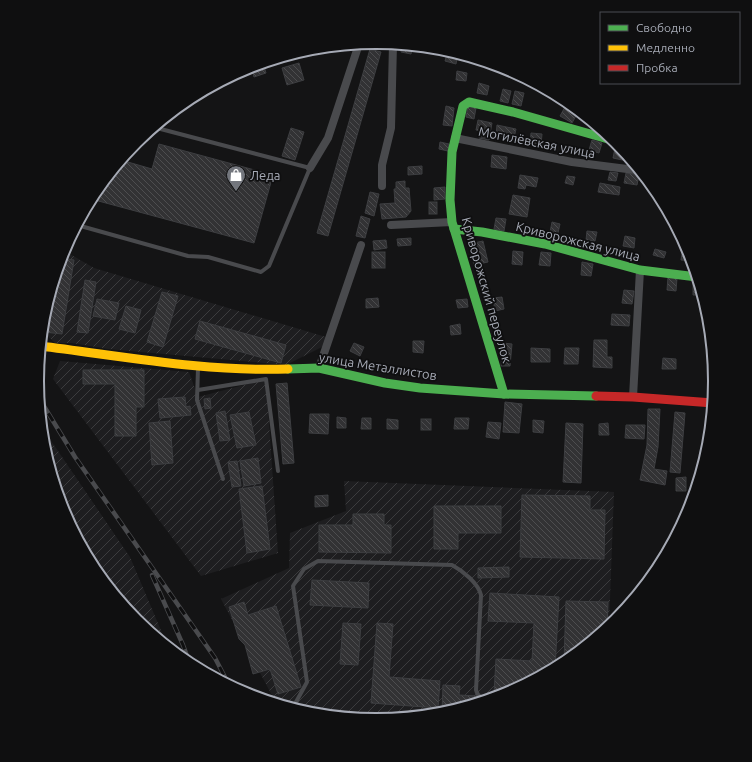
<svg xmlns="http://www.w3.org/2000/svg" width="752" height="762" viewBox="0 0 752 762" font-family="Ubuntu,sans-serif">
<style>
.industrial{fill:url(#industrial-furrows)}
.building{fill:url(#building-back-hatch);stroke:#3d3e41}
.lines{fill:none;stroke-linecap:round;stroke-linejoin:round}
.lane{stroke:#494a4d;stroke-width:4}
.street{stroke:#494a4d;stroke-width:8}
.fast{stroke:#4caf50;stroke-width:9}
.slow{stroke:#ffc107;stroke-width:9}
.jam{stroke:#c62828;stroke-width:9}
.rail-casing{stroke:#494a4d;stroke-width:4.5}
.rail{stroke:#0f0f10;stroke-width:3;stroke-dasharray:9;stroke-linecap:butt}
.labels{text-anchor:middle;stroke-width:3.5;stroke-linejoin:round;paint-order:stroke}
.street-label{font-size:13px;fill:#a6aab5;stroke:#0f0f10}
.poi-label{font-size:13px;fill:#a6aab5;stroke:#0f0f10;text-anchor:start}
.rim{fill:none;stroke:#a6aab5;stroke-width:2}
</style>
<defs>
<pattern id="industrial-furrows" width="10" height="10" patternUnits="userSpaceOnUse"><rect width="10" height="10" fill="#1e1e20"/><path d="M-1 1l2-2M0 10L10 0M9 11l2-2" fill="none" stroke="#3c3c3e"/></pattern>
<pattern id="building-back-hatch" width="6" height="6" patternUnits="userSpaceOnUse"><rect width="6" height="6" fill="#323234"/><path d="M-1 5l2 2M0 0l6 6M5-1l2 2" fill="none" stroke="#4d4d4f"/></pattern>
</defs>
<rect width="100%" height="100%" fill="#141415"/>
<g class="industrial">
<polygon points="63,250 94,268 326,337 324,346 286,365 108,349 72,343 55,343 42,331 44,315"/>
<polygon points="60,361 189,372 198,397 266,379 278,553 201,576 53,379"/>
<polygon points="41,426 130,557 168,647 136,621 94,569 63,511 43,447"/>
<polygon points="344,481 614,492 609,626 564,663 506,694 442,714 376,720 310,713 276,703 221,599 289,568 290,533 346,511"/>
</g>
<g class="building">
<polygon points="376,42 384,43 382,49 370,45 371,43"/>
<polygon points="402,45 413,46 411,54 401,52"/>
<polygon points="370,49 381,52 328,236 317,233"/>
<polygon points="448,50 458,53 456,64 445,61"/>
<polygon points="263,63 266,73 254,77 251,66"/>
<polygon points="299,63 304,80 287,85 282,68"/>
<polygon points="457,71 467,73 466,81 456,80"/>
<polygon points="479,83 489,86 487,95 477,93"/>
<polygon points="503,89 511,91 508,103 500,101"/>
<polygon points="515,91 524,93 521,106 512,104"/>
<polygon points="446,106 454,108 452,126 443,125"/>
<polygon points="468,107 476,108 474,119 466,117"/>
<polygon points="565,107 577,114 572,123 560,116"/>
<polygon points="478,120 492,123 489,140 479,138 481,131 476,130"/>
<polygon points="593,123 604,132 592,127"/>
<polygon points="497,125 516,129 514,138 496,135"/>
<polygon points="291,128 304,132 295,160 282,156"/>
<polygon points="531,133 542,134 541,145 530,144"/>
<polygon points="592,140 602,143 599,153 589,150"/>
<polygon points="440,142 449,144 448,151 439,149"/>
<polygon points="159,144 273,175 254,243 91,199 94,192 121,160 152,169"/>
<polygon points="615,148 622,149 628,156 627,161 613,158"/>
<polygon points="492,155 507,157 506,169 491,167"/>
<polygon points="422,166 422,174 408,175 408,167"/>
<polygon points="610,172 618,173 616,181 608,180"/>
<polygon points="626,173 639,175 637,185 624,183"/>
<polygon points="520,175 538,178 536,187 526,185 525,189 518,188"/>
<polygon points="567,176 575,177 573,185 565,183"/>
<polygon points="405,181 405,188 409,188 411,211 406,217 382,219 380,204 395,203 394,189 396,189 396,182"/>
<polygon points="600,183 620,187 619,195 598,192"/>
<polygon points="445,187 445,199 434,200 434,188"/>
<polygon points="370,192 379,194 374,216 365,213"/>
<polygon points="513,195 530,198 527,217 509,214"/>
<rect x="429" y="202" width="8" height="12"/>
<polygon points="361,216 370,219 365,238 356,236"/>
<polygon points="496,218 506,219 504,231 494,229"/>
<polygon points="552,222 560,224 558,233 550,232"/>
<polygon points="587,231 597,232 595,241 586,240"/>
<polygon points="625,236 635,238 634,248 623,246"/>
<polygon points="411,238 411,245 398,246 397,239"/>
<polygon points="386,240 387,248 374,250 373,241"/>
<polygon points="483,241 488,262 474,265 469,244"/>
<polygon points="683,247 687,248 692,261 681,260"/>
<polygon points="655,249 666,252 664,258 653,255"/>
<polygon points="513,251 523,252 522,265 512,264"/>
<rect x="372" y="252" width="13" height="16"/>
<polygon points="541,252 551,253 550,266 539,265"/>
<polygon points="61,258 74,260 62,334 44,332 50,292"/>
<polygon points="582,262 593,264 591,276 581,275"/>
<polygon points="668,277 677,278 676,291 667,290"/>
<polygon points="85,280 96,282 88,333 77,332"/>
<polygon points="693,282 699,283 701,295 693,295"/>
<polygon points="624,290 634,291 632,304 622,303"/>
<polygon points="162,292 178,296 163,347 147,342"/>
<polygon points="502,297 504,309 495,311 493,298"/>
<polygon points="378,298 379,307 366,308 366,299"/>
<polygon points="97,299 119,303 115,320 93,316"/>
<polygon points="467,299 468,307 458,308 456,300"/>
<polygon points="126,306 141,310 135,333 119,329"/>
<polygon points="612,314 630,315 629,326 611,325"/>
<polygon points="200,321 286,345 281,363 195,339"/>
<polygon points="460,324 461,334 451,335 450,326"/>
<polygon points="594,340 607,340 607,357 612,357 612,368 593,367"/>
<polygon points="413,341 424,341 423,353 413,352"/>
<polygon points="354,343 364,347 360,356 350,351"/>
<polygon points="503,343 512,344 510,366 501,366"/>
<polygon points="531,348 550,349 550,362 531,362"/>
<polygon points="565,348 579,348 578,364 564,364"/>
<polygon points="663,358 676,359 676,369 662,369"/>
<polygon points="83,370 144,370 144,407 136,407 136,436 115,436 115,384 83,384"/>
<polygon points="287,383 294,463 283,464 276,384"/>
<polygon points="185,397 186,407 190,406 191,415 160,418 158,399"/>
<polygon points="210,398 211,408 205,409 204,399"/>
<polygon points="505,402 522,404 519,433 503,432"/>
<polygon points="648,409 660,409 658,447 654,469 667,471 665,485 640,480 647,445"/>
<polygon points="225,411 230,440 220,441 216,413"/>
<polygon points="249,412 256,445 237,448 230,415"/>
<polygon points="675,412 685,413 680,473 670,472"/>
<polygon points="310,414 329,414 328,434 309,433"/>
<polygon points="337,417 346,418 346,428 337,428"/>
<polygon points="362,418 371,418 371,429 361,429"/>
<polygon points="455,418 469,418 468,429 454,429"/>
<polygon points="387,419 398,420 398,429 387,429"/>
<rect x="421" y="419" width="10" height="11"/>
<polygon points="533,420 544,421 543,433 533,432"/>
<polygon points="170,421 173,463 152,465 149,423"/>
<polygon points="488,422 501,423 499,439 486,437"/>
<polygon points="566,423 583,424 581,483 563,482"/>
<polygon points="608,423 609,435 599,435 599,424"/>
<polygon points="626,425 645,425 644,439 625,438"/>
<polygon points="258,458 261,483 244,486 240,461"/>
<polygon points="237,461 241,486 232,487 228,462"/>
<polygon points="686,477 686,491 676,491 676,478"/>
<polygon points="262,486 270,549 247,553 239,489"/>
<polygon points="328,495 328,506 315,507 315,496"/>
<polygon points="522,495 590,496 590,510 605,510 604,559 520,557"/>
<polygon points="434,506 501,506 501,533 458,533 458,549 434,549"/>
<polygon points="353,514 384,514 384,525 391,525 391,553 319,552 319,525 353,525"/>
<polygon points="509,567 509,577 478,578 478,568"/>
<polygon points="312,580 369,583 368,608 310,605"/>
<polygon points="490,593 559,597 555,668 504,695 494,694 496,659 532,661 534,623 488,621"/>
<polygon points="566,601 608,602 607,628 564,663"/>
<polygon points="244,602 248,615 276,606 301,687 278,694 270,669 253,674 245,645 239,639 229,607"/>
<polygon points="343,623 361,624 358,665 340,664"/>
<polygon points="377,623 393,624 389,677 440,681 438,708 371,703"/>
<polygon points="443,685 460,686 459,695 477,696 476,703 442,713"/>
<polygon points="357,713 379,717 378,720 356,718"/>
</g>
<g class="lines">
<g class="lane">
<polyline points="77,225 188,256 208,257 261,272 269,266 310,168 153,127"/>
<polyline points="198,368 197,400 223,479"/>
<polyline points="198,390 266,379 278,471"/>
<path d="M299,710L296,702L307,682L293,586L304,569L318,561L452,565C463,571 478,583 481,595L476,690C478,697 481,698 488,699"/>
</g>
<g class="street">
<polyline points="455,138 572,162 635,170 638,169"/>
<polyline points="310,168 328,138 359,44"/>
<polyline points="382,186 382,165 391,128 393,44"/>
<polyline points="391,225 452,222"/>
<polyline points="319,368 361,245"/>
<polyline points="633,397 640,270"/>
<polyline points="697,484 697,486"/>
</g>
<g class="fast">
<polyline points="454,229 482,232 545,244 640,270 697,277"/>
<polyline points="288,369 319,368 385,383 420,388 504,394 596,396"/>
<polyline points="504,394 452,222 450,200 452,152 463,106 469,102 513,112 615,141"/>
</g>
<path class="slow" d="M40,346C122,356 205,372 288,369"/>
<polyline class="jam" points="596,396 633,397 713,403"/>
<g class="rail-casing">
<g id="rail">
<polyline points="39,398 75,457 215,658 229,685"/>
<polyline points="152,575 183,645 190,664"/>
</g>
</g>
<use href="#rail" class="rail"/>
</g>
<defs>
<g id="shop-pin" transform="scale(1)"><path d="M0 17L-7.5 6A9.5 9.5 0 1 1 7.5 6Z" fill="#73767d" stroke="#0f0f10"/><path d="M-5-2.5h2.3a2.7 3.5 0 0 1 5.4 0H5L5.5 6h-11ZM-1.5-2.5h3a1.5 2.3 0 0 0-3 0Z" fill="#fff"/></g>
</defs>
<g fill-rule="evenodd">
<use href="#shop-pin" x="236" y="175"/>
</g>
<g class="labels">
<g class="street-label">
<text transform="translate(537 142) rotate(11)" y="5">Могилёвская улица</text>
<text transform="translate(578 241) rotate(14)" y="5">Криворожская улица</text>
<text transform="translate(487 290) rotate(74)" y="5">Криворожский переулок</text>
<text transform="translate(378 366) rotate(9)" y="5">улица Металлистов</text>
</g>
<g class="poi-label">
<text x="250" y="180">Леда</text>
</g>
</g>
<path d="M0 0H752V762H0ZM44 381a332 332 0 1 1 664 0a332 332 0 1 1-664 0Z" fill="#0f0f10" fill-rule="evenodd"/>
<path class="rim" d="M44 381a332 332 0 1 1 664 0a332 332 0 1 1-664 0Z"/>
<rect x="600" y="12" width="140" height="72" fill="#0f0f10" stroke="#4b4d52"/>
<rect x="608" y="25" width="20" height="6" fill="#4caf50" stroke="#4b4d52"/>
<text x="636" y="32" font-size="12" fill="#a6aab5">Свободно</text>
<rect x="608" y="45" width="20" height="6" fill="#ffc107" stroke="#4b4d52"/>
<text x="636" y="52" font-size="12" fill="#a6aab5">Медленно</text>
<rect x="608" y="65" width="20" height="6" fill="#c62828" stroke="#4b4d52"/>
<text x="636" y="72" font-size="12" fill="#a6aab5">Пробка</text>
</svg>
